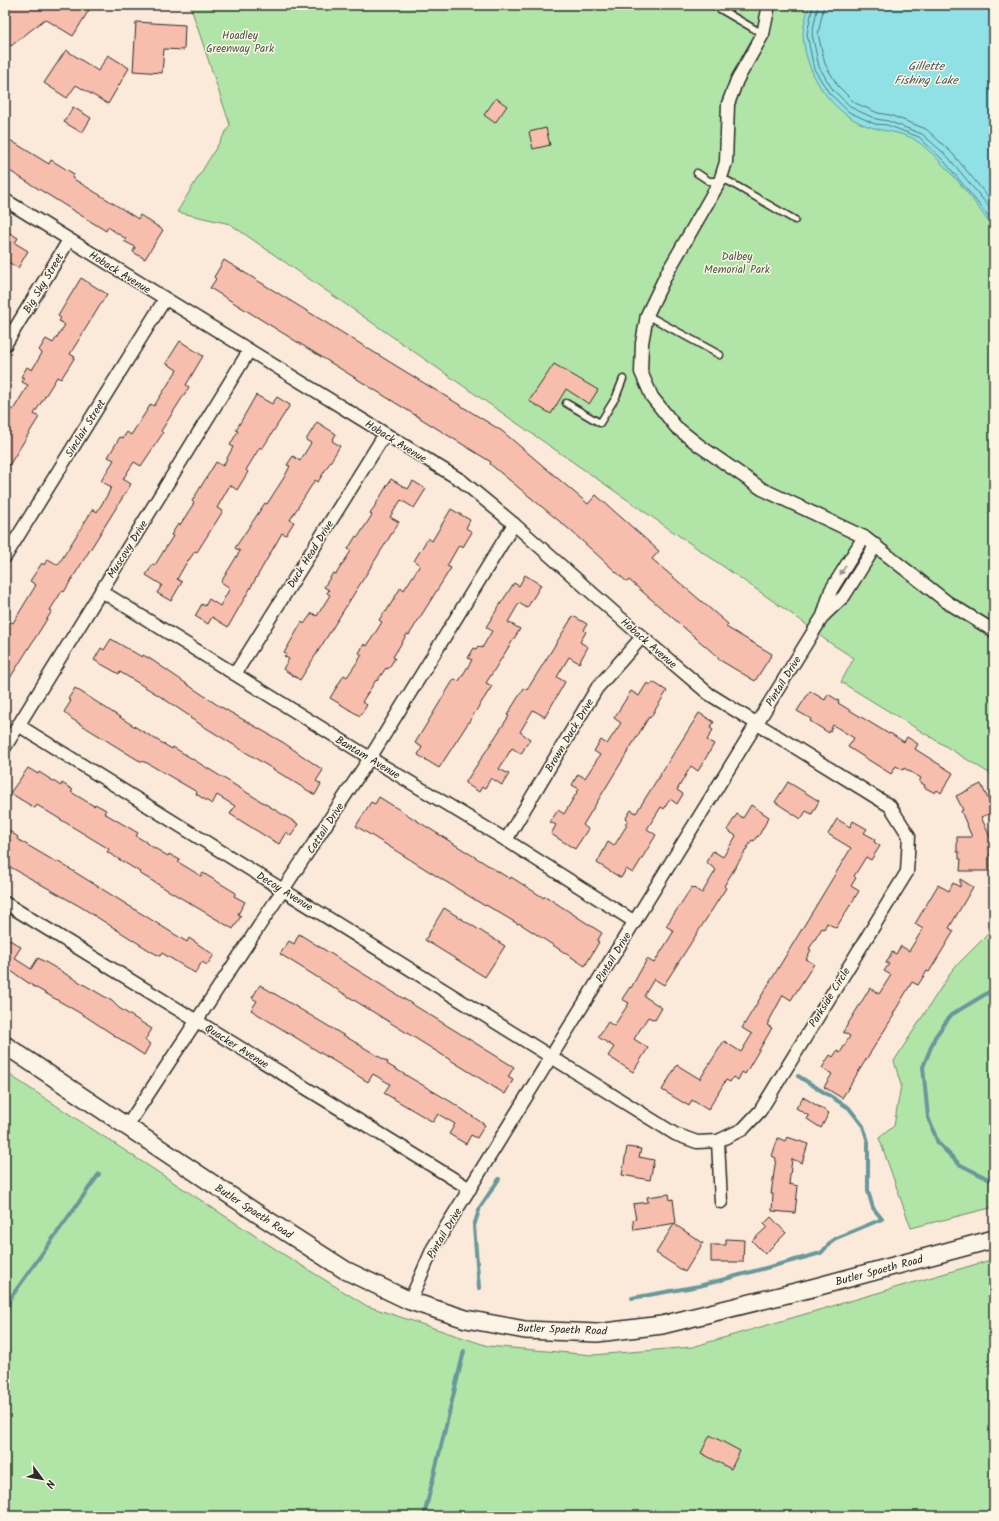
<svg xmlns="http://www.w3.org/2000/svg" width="999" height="1521" viewBox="0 0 999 1521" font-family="Kalam,sans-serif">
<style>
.green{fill:#b0e5a7;stroke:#6e8869}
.water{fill:#8fe1e5;stroke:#67989b}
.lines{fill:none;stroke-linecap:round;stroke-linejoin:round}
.shore{stroke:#537475;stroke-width:1}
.stream{stroke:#67989b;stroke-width:4}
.building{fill:#f7bead;stroke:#2b2b2b}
.service-casing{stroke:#2b2b2b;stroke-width:9}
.minor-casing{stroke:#2b2b2b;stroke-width:15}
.secondary-casing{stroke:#2b2b2b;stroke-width:20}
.service{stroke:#fcf5e5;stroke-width:6}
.minor{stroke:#fcf5e5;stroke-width:12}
.secondary{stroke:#fcf5e5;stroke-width:17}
.oneway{fill:#949088}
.labels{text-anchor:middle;stroke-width:3;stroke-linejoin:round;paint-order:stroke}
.park-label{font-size:11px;fill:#4c5a4a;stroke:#fcf5e5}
.street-label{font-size:11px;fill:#2b2b2b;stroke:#fcf5e5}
.water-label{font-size:12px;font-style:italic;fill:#44585a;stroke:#fcf5e5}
</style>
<rect width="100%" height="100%" fill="#fbeada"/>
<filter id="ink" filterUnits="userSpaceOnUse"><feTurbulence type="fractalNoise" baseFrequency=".025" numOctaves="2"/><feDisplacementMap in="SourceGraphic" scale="8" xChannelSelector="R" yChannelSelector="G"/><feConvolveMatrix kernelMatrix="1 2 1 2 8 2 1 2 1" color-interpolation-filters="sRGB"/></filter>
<g filter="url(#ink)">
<g class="green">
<polygon points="190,5 994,5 994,776 841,682 854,658 827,641 799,619 230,224 177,212 230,125"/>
<polygon points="994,928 994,1207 911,1228 879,1138 894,1126 901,1085 894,1061 953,969"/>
<polygon points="5,1072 283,1254 367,1306 488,1346 593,1355 692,1347 994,1259 994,1516 5,1516"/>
</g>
<path class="water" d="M809,5H994V231C979,205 942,159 917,141C906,133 888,132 874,128C834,118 805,75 803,35C803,26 807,14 809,5Z"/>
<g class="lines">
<g class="shore">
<polyline points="813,5 807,34 814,69 829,93 849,112 875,124 887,125 919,137 944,161 994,223"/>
<polyline points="818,5 812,34 819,67 833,90 852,108 876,119 888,121 922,134 948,157 994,213"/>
<polyline points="824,5 818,34 825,64 838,86 855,103 878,113 890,115 926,129 952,153 994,204"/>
</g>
<g class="stream">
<polyline points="994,989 951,1015 935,1037 923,1067 928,1117 938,1143 959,1164 994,1182"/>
<polyline points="479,1288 474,1226 480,1207 499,1179"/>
<polyline points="632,1298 699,1286 821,1253 834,1239 882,1219 873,1208 868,1191 868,1142 863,1126 849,1108 798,1076"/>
<polyline points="5,1318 9,1300 99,1174"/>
<polyline points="424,1516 464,1351"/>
</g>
</g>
<g class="building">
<polygon points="5,5 92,5 73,36 45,19 11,46 5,38"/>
<polygon points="136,22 185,25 184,50 164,49 162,73 133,71"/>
<polygon points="66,50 98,71 108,55 129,68 108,104 76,85 67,98 44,83"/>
<polygon points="496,98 507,106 495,123 484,115"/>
<polygon points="73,107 91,118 82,133 64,122"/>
<polygon points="546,128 550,145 533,149 529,132"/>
<polygon points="5,137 49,164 51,160 74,174 72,178 108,200 138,219 140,215 163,230 145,259 133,252 135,247 124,241 126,239 108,227 106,231 5,168"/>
<polygon points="5,230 18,238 15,243 28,251 18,268 5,260"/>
<polygon points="224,260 502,431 588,504 596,495 659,551 652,559 728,624 726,627 772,654 755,681 718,659 719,658 629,580 627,582 570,530 490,464 491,462 210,288 216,279 214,277"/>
<polygon points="81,278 107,294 70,354 75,357 61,379 57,377 34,414 39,417 5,472 5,405 13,410 28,385 22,382 24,378 21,377 27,367 32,370 42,353 39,350 46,339 53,343 65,325 59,321 61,318 58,316"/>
<polygon points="180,341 203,356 186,385 189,387 161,431 163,433 141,466 134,462 123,479 131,484 70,582 64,592 62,591 50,610 52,611 5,686 5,628 9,621 13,623 36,585 30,581 42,563 44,565 48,559 58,565 93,509 97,512 108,494 111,487 101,481 114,460 108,457 120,437 123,438 127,432 131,435 151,404 154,406 177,370 166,363"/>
<polygon points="554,364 598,390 589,404 566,389 551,414 529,401"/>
<polygon points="256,395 272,404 277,397 290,405 262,449 260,447 246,470 248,472 237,490 230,485 217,508 223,511 197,552 195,551 189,560 188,560 177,579 182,582 171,601 157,593 162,585 146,575 153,564 155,565 173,536 171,535 178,524 180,525 194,503 192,501 216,462 223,466 233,447 230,445 238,431 236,430"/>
<polygon points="317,422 336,434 332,441 340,446 318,482 315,480 298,507 290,520 294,522 286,535 282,533 228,627 212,617 208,624 195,616 202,604 205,606 209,599 220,606 230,588 221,582 240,551 235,548 265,503 267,504 285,476 290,466 287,465 293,456 300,461 311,443 306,440"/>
<polygon points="391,479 408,489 413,481 426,489 414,508 401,500 390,517 399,522 300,680 283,669 289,659 284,656 286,654 284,653 302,622 304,624 312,613 317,616 330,595 327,593 329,590 324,587 333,573 336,574 351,551 348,549 356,536 358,537 372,515 370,514"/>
<polygon points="451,509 470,520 466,528 472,532 463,547 459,545 447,566 451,568 444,579 409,635 407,634 393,657 395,658 388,669 386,668 377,681 376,680 362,702 367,705 360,716 330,698 344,675 347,677 362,655 359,653 364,644 367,646 382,622 379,620 385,611 386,612 401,587 404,590 420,565 414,561 428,538 432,541"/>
<polygon points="525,575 541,585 527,608 519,603 508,622 520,629 486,683 492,686 439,768 418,755 422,747 415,743 454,679 459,681 472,660 468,658 474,648 476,649 478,646 482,648 492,631 486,627 501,603 514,583 519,586"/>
<polygon points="573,616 587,624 584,630 586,632 580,642 588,647 579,663 569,657 557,677 565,682 545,717 533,710 520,732 530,739 521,754 512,748 499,769 509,774 502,785 491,778 485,788 482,787 479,792 465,783 509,716 507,715 524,688 527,690"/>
<polygon points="111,639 142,657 143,655 152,660 216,704 284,743 323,770 316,781 321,784 315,795 190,718 191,717 158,695 120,672 119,674 94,660 101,648 104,650"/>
<polygon points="653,682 667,691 650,718 649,717 583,825 588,829 575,849 551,834 556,825 550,822 558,810 564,814 579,789 572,785 578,774 585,778 600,755 594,751 601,740 607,744 621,723 614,718 631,691 639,696 647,683 651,685"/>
<polygon points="75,688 132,725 172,749 173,747 298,824 291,836 286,832 279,844 270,839 230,814 235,806 217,795 212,804 196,794 197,792 147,763 138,760 72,719 64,712 71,701 68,699"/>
<polygon points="810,691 825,700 828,694 839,701 838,703 889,734 890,733 904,742 907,737 918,744 915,749 953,773 941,793 937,790 935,793 924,787 925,785 919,782 921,778 904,768 903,770 896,766 891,774 848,747 854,738 833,725 829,733 810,721 811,719 797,711"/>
<polygon points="699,713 714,722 710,728 713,730 707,740 714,744 698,771 691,766 677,790 683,794 677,804 670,799 664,809 661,807 647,829 656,835 633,873 626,869 621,878 597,863 608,842 614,846 627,825 625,824 628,820 626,818 631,810 636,813"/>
<polygon points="28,768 38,774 39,772 61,786 62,783 73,790 71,792 94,806 95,804 106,810 104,813 138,833 136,836 146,842 146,843 168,856 169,854 180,860 178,862 201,876 203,873 236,893 234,896 245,902 238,914 241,916 233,929 139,873 140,872 107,852 109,849 76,829 37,805 35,808 10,793"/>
<polygon points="788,782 819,801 812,814 806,811 801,819 775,802"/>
<polygon points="981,784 994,812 981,817 990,837 994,837 994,854 990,854 990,871 960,871 961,859 959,859 959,852 957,852 957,837 972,837 961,811 963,810 956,796"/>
<polygon points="379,797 510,879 511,877 544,898 545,896 602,933 597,941 599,942 585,966 519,923 518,924 486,905 485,906 356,826 371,802 375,804"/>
<polygon points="751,805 769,817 758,837 757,836 754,841 752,840 724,886 726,888 664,985 654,979 644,996 662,1008 655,1020 648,1017 634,1039 648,1048 633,1072 608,1056 614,1047 598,1037 608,1022 614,1026 629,1003 622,999 630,987 631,988 647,959 654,963 674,931 666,926 692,887 702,893 716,870 706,862 713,851 723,857 736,836 727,830 737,814 743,818"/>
<polygon points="837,819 850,827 853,821 867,829 864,833 875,839 874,842 880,846 871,860 866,857 854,876 856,878 851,886 859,891 836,928 827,923 824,929 822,928 809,949 811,950 806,959 814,964 791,1000 783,995 767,1025 772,1028 745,1074 742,1072 738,1080 733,1077 730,1082 726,1080 708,1110 692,1100 689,1106 662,1090 677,1065 700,1079 724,1041 741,1052 752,1034 742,1028 851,848 828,834"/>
<polygon points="5,828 18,837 17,839 56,862 57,861 187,942 189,938 214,955 207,965 202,962 195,973 162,953 160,956 152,952 81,907 5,864"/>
<polygon points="960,879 973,887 949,928 954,931 929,972 927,971 918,985 912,982 893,1014 894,1015 842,1098 824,1087 832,1074 822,1068 830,1055 833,1057 837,1051 840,1053 850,1036 843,1032 870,988 879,994 891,975 884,971 889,964 886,963 892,952 896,954 901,946 909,951 923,929 915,924 938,885 949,891 953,883 960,887"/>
<polygon points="444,908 505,946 485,977 425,940"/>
<polygon points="299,934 514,1067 508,1077 513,1080 505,1094 280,954 289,941 294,944"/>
<polygon points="5,937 21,947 14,958 31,969 38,958 47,963 112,1001 119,1008 152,1029 145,1040 150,1044 144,1055 85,1016 33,986 8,969 5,974"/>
<polygon points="260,985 388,1062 387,1064 453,1103 485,1125 477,1138 471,1135 466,1144 449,1134 455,1124 438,1114 433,1122 384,1093 390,1084 373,1074 368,1082 251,1010 257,1001 252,998"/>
<polygon points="803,1097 829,1113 821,1128 807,1119 809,1116 796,1108"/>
<polygon points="787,1137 808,1144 802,1163 792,1159 789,1184 798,1186 795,1213 772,1211 773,1194 771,1194 776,1158 772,1156 778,1138 785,1141"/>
<polygon points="627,1147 641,1149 639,1157 654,1160 650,1180 622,1175"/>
<polygon points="669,1194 670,1200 673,1199 676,1223 634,1230 633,1220 636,1219 633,1204 648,1202 647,1197"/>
<polygon points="771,1217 786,1233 765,1254 752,1241 767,1227 764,1224"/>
<polygon points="674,1224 703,1243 685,1272 656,1253"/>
<polygon points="726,1239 744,1240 743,1262 711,1262 711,1245 726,1245"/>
<polygon points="710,1435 740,1451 731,1469 701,1453"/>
</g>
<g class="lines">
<g class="service-casing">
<g id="service">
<polyline points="713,5 763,34"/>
<polyline points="697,173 709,181 728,181 795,220"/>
<polyline points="647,315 720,355"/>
<polyline points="566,403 600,423 616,397 623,379"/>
</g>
</g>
<g class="minor-casing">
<g id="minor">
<polyline points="769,5 763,34 737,80 728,104 726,162 720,181 667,273 647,315 642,343 641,372 652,397 676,427 700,446 762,489 864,537 947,602 994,631"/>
<polyline points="5,200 462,481 514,524 642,637 709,694 890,806 909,836 907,872 760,1111 743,1129 718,1141 697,1142 675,1134 18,725"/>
<polyline points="5,345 69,240"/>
<polyline points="5,557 165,299"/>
<polyline points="101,591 370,758 506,840 635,922"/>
<polyline points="824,615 844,596 876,545"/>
<polyline points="235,674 385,434"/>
<polyline points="5,747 249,351"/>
<polyline points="506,840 597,688 642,637"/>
<polyline points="5,903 470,1189"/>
<polyline points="127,1126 370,758 514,524"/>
<polyline points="718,1141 721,1202"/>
<polyline points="410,1301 433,1248 823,616 831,590 864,537"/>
</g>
</g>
<g class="secondary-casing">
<polyline id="secondary" points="5,1045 252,1210 345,1270 410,1301 466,1319 525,1330 597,1333 662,1325 812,1288 994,1239"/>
</g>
<use href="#service" class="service"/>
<use href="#minor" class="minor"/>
<use href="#secondary" class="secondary"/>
</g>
<defs><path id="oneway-solid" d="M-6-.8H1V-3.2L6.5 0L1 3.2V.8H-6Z"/></defs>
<use class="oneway" href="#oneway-solid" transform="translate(843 570) rotate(122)"/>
</g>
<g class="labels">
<g class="park-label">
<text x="240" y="39">Hoadley<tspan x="240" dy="13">Greenway Park</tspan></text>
<text x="737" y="260">Dalbey<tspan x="737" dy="13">Memorial Park</tspan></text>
</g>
<g class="street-label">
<text transform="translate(120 272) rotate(32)" y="4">Hoback Avenue</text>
<text transform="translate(43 283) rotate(-59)" y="4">Big Sky Street</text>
<text transform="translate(85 428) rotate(-58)" y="4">Sinclair Street</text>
<text transform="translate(396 441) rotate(32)" y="4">Hoback Avenue</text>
<text transform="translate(127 549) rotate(-58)" y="4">Muscovy Drive</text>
<text transform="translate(310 554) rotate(-58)" y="4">Duck Head Drive</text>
<text transform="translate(649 643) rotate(41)" y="4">Hoback Avenue</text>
<text transform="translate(783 681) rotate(-58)" y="4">Pintail Drive</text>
<text transform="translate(569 735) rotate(-59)" y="4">Brown Duck Drive</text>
<text transform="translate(368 757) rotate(31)" y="4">Bantam Avenue</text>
<text transform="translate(325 828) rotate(-57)" y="4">Cattail Drive</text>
<text transform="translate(285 891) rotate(32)" y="4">Decoy Avenue</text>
<text transform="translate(613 957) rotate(-58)" y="4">Pintail Drive</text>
<text transform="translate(829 997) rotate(-58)" y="4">Parkside Circle</text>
<text transform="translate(237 1046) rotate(32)" y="4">Quacker Avenue</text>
<text transform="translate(254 1211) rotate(33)" y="4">Butler Spaeth Road</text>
<text transform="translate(444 1233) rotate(-59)" y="4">Pintail Drive</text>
<text transform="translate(879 1270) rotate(-15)" y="4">Butler Spaeth Road</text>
<text transform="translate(562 1329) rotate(2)" y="4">Butler Spaeth Road</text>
</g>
<g class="water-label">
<text x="926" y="70">Gillette<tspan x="926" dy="14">Fishing Lake</tspan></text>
</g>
</g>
<rect width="999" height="1521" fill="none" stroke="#fcf5e5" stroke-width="20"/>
<rect x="10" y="10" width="979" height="1501" fill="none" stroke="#2b2b2b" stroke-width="1.5" filter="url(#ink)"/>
<g transform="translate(42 1479) rotate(122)" stroke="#fcf5e5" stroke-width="3" paint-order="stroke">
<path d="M0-3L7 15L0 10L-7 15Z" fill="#2b2b2b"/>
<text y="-6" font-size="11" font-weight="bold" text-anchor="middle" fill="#2b2b2b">N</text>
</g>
</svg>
